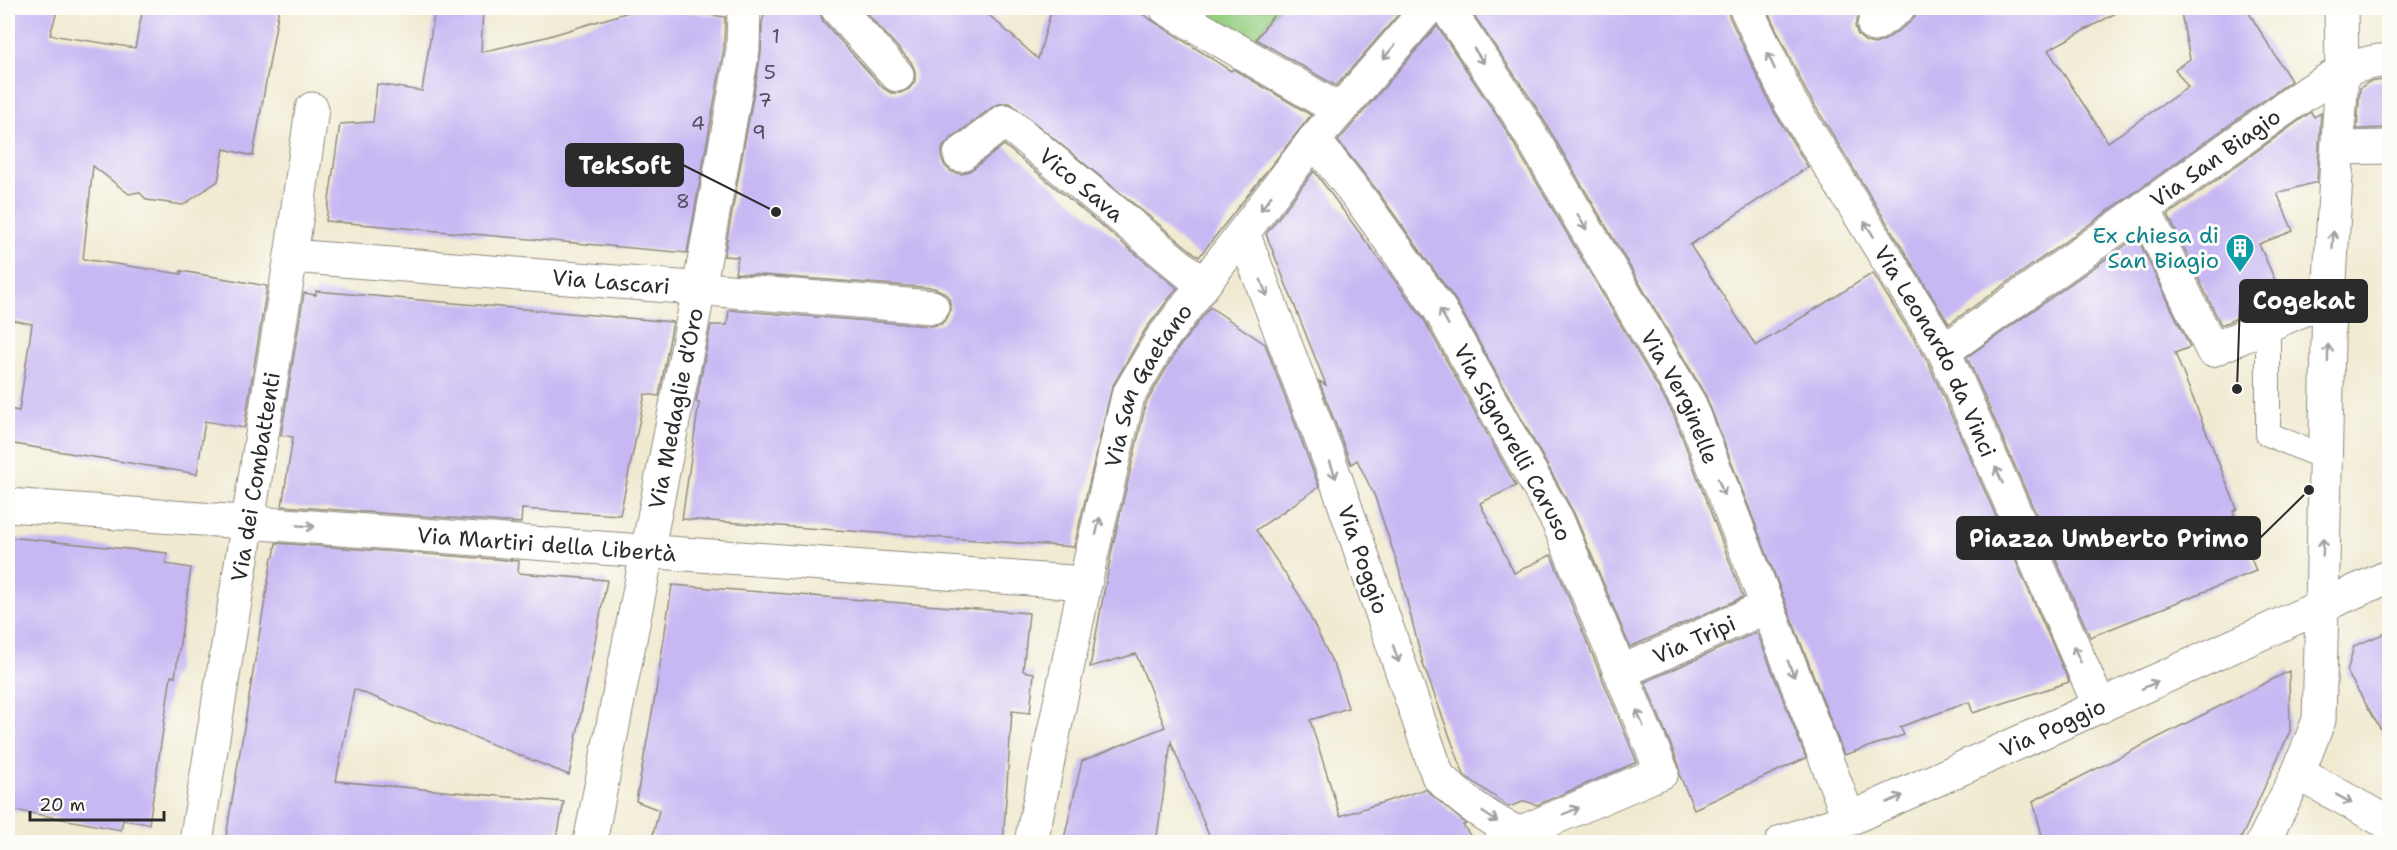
<svg xmlns="http://www.w3.org/2000/svg" width="2397" height="850" viewBox="0 0 2397 850" font-family="'Shantell Sans',sans-serif">
<style>
.green{fill:#96cf82;stroke:#607d56;stroke-width:1.5}
.building{fill:#c7b8f3}
.lines{fill:none;stroke-linecap:round;stroke-linejoin:round}
.lane-casing{stroke:#8e8a7e;stroke-width:26}
.street-casing{stroke:#8e8a7e;stroke-width:35}
.secondary-casing{stroke:#8e8a7e;stroke-width:35}
.lane{stroke:#fff;stroke-width:24}
.street{stroke:#fff;stroke-width:33}
.secondary{stroke:#fff;stroke-width:33}
.oneway{stroke:#a0a0a0}
.labels{text-anchor:middle;stroke-width:6;stroke-linejoin:round;paint-order:stroke}
.number-label{font-size:20px;fill:#524e5d}
.street-label{font-size:22px;fill:#2b2b2b;stroke:#fdfcf7}
.culture-label{font-size:22px;fill:#0d838f;stroke:#fdfcf7;text-anchor:end}
.leader{fill:none;stroke:#2b2b2b;stroke-width:2}
.callout-dot{fill:#2b2b2b;stroke:#fdfcf7;stroke-width:2}
.callout{fill:#2b2b2b;stroke:#2b2b2b;stroke-width:2}
.callout-label{font-size:24px;text-anchor:middle;font-weight:bold;fill:#fff}
</style>
<rect width="100%" height="100%" fill="#fdfcf7"/>
<filter id="ink" filterUnits="userSpaceOnUse"><feTurbulence type="fractalNoise" baseFrequency=".0167" numOctaves="2"/><feDisplacementMap in="SourceGraphic" scale="12" xChannelSelector="R" yChannelSelector="G"/><feConvolveMatrix kernelMatrix="1 2 1 2 8 2 1 2 1" color-interpolation-filters="sRGB"/></filter>
<filter id="wash" filterUnits="userSpaceOnUse"><feTurbulence type="fractalNoise" baseFrequency=".008" numOctaves="4" result="noise"/><feDisplacementMap in="SourceGraphic" scale="24" xChannelSelector="R" yChannelSelector="G"/><feGaussianBlur stdDeviation="1.35" result="paint"/><feColorMatrix in="noise" values="0 0 0 0 0 0 0 0 0 0 0 0 0 0 0 0 0 1.4 0 .05"/><feComposite in="paint" operator="in"/></filter>
<g filter="url(#wash)">
<rect width="100%" height="100%" fill="#f0ead1"/>
<polygon class="green" points="1194,8 1279,8 1252,44"/>
<g id="blocks">
<g class="building">
<polygon points="8,8 58,8 50,35 135,48 143,8 279,8 253,156 224,149 218,181 183,205 147,200 139,192 129,194 93,166 83,259 181,274 181,271 267,286 244,428 205,421 197,474 8,443 8,409 19,411 32,324 8,319"/>
<polygon points="435,8 483,8 481,52 546,37 642,8 664,8 725,17 724,48 687,253 326,221 340,124 373,122 377,84 422,91"/>
<polygon points="766,8 819,8 823,21 883,88 891,93 900,93 909,89 915,81 915,71 911,62 862,8 981,8 1038,59 1052,8 1133,8 1231,71 1233,69 1311,115 1199,257 1010,103 1002,103 994,106 949,140 943,147 941,157 945,166 952,172 962,174 971,170 1004,145 1177,288 1145,330 1112,387 1074,547 682,519 699,403 696,402 711,325 727,325 729,310 931,326 941,324 947,318 951,309 949,298 943,292 934,288 735,273 738,257 724,256 761,53 762,23"/>
<polygon points="1279,8 1404,8 1336,86 1256,39"/>
<polygon points="1469,8 1727,8 1729,16 1773,110 1808,167 1690,245 1756,346 1873,273 1927,360 2069,682 1973,713 1969,702 1900,727 1904,735 1844,755 1706,396 1533,102"/>
<polygon points="1766,8 1857,8 1859,15 1855,26 1858,35 1866,42 1875,44 1885,40 1909,23 1915,16 1917,8 2125,8 2048,50 2108,142 2188,87 2175,69 2190,59 2180,8 2246,8 2291,81 1949,324 1807,93"/>
<polygon points="1437,26 1501,122 1673,413 1743,597 1630,647 1574,513 1456,301 1376,189 1338,141"/>
<polygon points="2390,79 2390,128 2357,129 2360,88 2369,82"/>
<polygon points="2311,112 2314,117 2321,113 2317,182 2277,193 2293,231 2259,244 2283,298 2221,325 2168,215"/>
<polygon points="1314,171 1424,320 1516,486 1480,503 1514,573 1551,555 1637,762 1537,805 1525,801 1509,807 1464,775 1423,664 1398,566 1375,497 1357,460 1351,464 1319,381 1326,385 1266,234"/>
<polygon points="2137,237 2190,347 2175,353 2237,509 2233,511 2256,571 2090,637 1967,357"/>
<polygon points="316,291 673,322 659,396 645,394 620,515 522,509 521,523 282,506 293,437 281,435 304,293 316,295"/>
<polygon points="1210,307 1265,344 1319,487 1256,530 1300,596 1337,672 1348,708 1310,720 1340,816 1425,789 1466,824 1463,825 1475,843 1282,843 1281,835 1250,843 1212,843 1171,742 1156,843 1063,843 1082,761 1165,727 1136,654 1090,667 1112,549 1146,403 1177,350"/>
<polygon points="8,537 167,553 166,564 191,568 175,677 171,676 149,824 123,820 121,830 8,809"/>
<polygon points="276,543 519,561 518,573 607,580 569,775 354,689 336,781 564,802 556,843 225,843 272,557 274,557"/>
<polygon points="672,585 1029,613 1023,671 1034,673 1030,713 1012,711 1003,843 651,843 659,810 636,801 656,691"/>
<polygon points="2390,631 2390,745 2347,672 2354,646"/>
<polygon points="1757,632 1806,758 1694,809 1680,776 1679,765 1645,682"/>
<polygon points="2289,671 2290,731 2239,843 2044,843 2033,801"/>
</g>
</g>
</g>
<g filter="url(#ink)">
<use href="#blocks" fill-opacity="0" stroke="#8e8a7e" stroke-width="1.5"/>
<g class="lines">
<g class="lane-casing">
<polyline id="lane" points="2268,325 2268,434 2325,458"/>
</g>
<g class="street-casing">
<g id="street">
<polyline points="837,8 897,75"/>
<polyline points="1166,8 1339,110"/>
<path id="s1" d="M1447,8L1517,112L1690,405L1849,819"/>
<path id="s2" d="M1746,8L1790,102L1944,351L2100,707"/>
<polyline points="1874,25 1898,8"/>
<path id="s3" d="M1314,140L1361,200L1440,310L1558,522L1662,772L1517,834"/>
<polyline points="2338,148 2390,147"/>
<path id="s4" d="M960,155L1005,121L1203,285"/>
<polyline points="2144,209 2212,350 2329,298"/>
<path id="s5" d="M1243,233L1330,462L1438,776C1465,804 1501,827 1537,842"/>
<path id="s6" d="M291,256L932,307"/>
<path id="s7" d="M1944,351L2302,96C2332,77 2353,62 2390,60"/>
<path id="s8" d="M8,505L1085,583"/>
<path id="s9" d="M1621,672L1766,607"/>
<polyline points="2298,773 2390,824"/>
<path id="s10" d="M196,842L291,256L312,109"/>
<path id="s11" d="M590,842L699,289L743,50L744,8"/>
<path id="s12" d="M1031,842L1085,583L1128,396L1161,340L1314,140L1428,8"/>
<path id="s13" d="M1782,842L1849,819L2322,606L2329,298L2342,71L2341,8"/>
</g>
</g>
<g class="secondary-casing">
<polyline id="secondary" points="2263,842 2298,773 2319,720 2322,606 2390,576"/>
</g>
<use href="#lane" class="lane"/>
<use href="#street" class="street"/>
<use href="#secondary" class="secondary"/>
</g>
<defs><path id="oneway-shaft" d="M-6 0H5M1.5-3L5.5 0L1.5 3" fill="none" stroke-width="1.6" stroke-linecap="round" stroke-linejoin="round" transform="scale(1.5)"/></defs>
<g class="oneway">
<use href="#oneway-shaft" transform="translate(1389 52) rotate(131)"/>
<use href="#oneway-shaft" transform="translate(1479 56) rotate(56)"/>
<use href="#oneway-shaft" transform="translate(1771 61) rotate(-115)"/>
<use href="#oneway-shaft" transform="translate(1266 203) rotate(127)"/>
<use href="#oneway-shaft" transform="translate(1582 222) rotate(60)"/>
<use href="#oneway-shaft" transform="translate(1869 229) rotate(-122)"/>
<use href="#oneway-shaft" transform="translate(2333 240) rotate(-87)"/>
<use href="#oneway-shaft" transform="translate(1264 288) rotate(69)"/>
<use href="#oneway-shaft" transform="translate(1444 317) rotate(-120)"/>
<use href="#oneway-shaft" transform="translate(2328 353) rotate(-89)"/>
<use href="#oneway-shaft" transform="translate(1333 470) rotate(71)"/>
<use href="#oneway-shaft" transform="translate(1999 475) rotate(-114)"/>
<use href="#oneway-shaft" transform="translate(1721 487) rotate(69)"/>
<use href="#oneway-shaft" transform="translate(306 526) rotate(4)"/>
<use href="#oneway-shaft" transform="translate(1098 526) rotate(-77)"/>
<use href="#oneway-shaft" transform="translate(2323 547) rotate(-89)"/>
<use href="#oneway-shaft" transform="translate(1396 654) rotate(71)"/>
<use href="#oneway-shaft" transform="translate(2077 654) rotate(-114)"/>
<use href="#oneway-shaft" transform="translate(1791 669) rotate(69)"/>
<use href="#oneway-shaft" transform="translate(2150 685) rotate(-25)"/>
<use href="#oneway-shaft" transform="translate(1640 718) rotate(-112)"/>
<use href="#oneway-shaft" transform="translate(1895 799) rotate(-24)"/>
<use href="#oneway-shaft" transform="translate(2344 799) rotate(29)"/>
<use href="#oneway-shaft" transform="translate(1571 811) rotate(-23)"/>
<use href="#oneway-shaft" transform="translate(1490 817) rotate(33)"/>
</g>
</g>
<defs>
<g id="building-pin" transform="scale(1.5)"><path d="M0 17L-7.5 6A9.5 9.5 0 1 1 7.5 6Z" fill="#0f9aa8" stroke="#fdfcf7"/><path d="M-4-6H4V6H1V3H-1V6H-4ZM-2.5-4.3h1.7v1.8h-1.7ZM.8-4.3h1.7v1.8H.8ZM-2.5-1h1.7V.8h-1.7ZM.8-1h1.7V.8H.8Z" fill="#fff"/></g>
</defs>
<g fill-rule="evenodd">
<use href="#building-pin" x="2240" y="248"/>
</g>
<g class="labels">
<g class="number-label">
<text x="776" y="43">1</text>
<text x="770" y="79">5</text>
<text x="765" y="107">7</text>
<text x="698" y="130">4</text>
<text x="759" y="139">9</text>
<text x="683" y="208">8</text>
</g>
<g class="street-label">
<text dy="8" stroke="none"><textPath href="#s7" startOffset="333">Via San Biagio</textPath></text>
<text dy="8" stroke="none"><textPath href="#s4" startOffset="156">Vico Sava</textPath></text>
<text dy="8" stroke="none"><textPath href="#s6" startOffset="321">Via Lascari</textPath></text>
<text dy="8" stroke="none"><textPath href="#s2" startOffset="393">Via Leonardo da Vinci</textPath></text>
<text dy="8" stroke="none"><textPath href="#s12" startOffset="474">Via San Gaetano</textPath></text>
<text dy="8" stroke="none"><textPath href="#s1" startOffset="454">Via Verginelle</textPath></text>
<text dy="8" stroke="none"><textPath href="#s11" startOffset="442">Via Medaglie d'Oro</textPath></text>
<text dy="8" stroke="none"><textPath href="#s3" startOffset="363">Via Signorelli Caruso</textPath></text>
<text dy="8" stroke="none"><textPath href="#s10" startOffset="370">Via dei Combattenti</textPath></text>
<text dy="8" stroke="none"><textPath href="#s8" startOffset="540">Via Martiri della Libertà</textPath></text>
<text dy="8" stroke="none"><textPath href="#s5" startOffset="348">Via Poggio</textPath></text>
<text dy="8" stroke="none"><textPath href="#s9" startOffset="80">Via Tripi</textPath></text>
<text dy="8" stroke="none"><textPath href="#s13" startOffset="294">Via Poggio</textPath></text>
</g>
<g class="culture-label">
<text x="2219" y="243">Ex chiesa di<tspan x="2219" dy="25">San Biagio</tspan></text>
</g>
</g>
<path class="leader" d="M776 212L683 165M2237 389L2240 301M2309 490L2260 538"/>
<g class="callout-dot">
<circle cx="776" cy="212" r="6"/>
<circle cx="2237" cy="389" r="6"/>
<circle cx="2309" cy="490" r="6"/>
</g>
<g class="callout">
<rect x="566" y="144" width="117" height="42" rx="6"/>
<rect x="2240" y="280" width="127" height="42" rx="6"/>
<rect x="1957" y="517" width="303" height="42" rx="6"/>
</g>
<g class="callout-label">
<text x="625" y="174">TekSoft</text>
<text x="2304" y="309">Cogekat</text>
<text x="2109" y="547">Piazza Umberto Primo</text>
</g>
<rect width="2397" height="850" fill="none" stroke="#fdfcf7" stroke-width="30"/>
<path d="M30 811v9h134v-9" fill="none" stroke="#2b2b2b" stroke-width="3"/>
<text x="39" y="811" font-size="18" fill="#2b2b2b" stroke="#fdfcf7" stroke-width="4.5" paint-order="stroke">20 m</text>
</svg>
